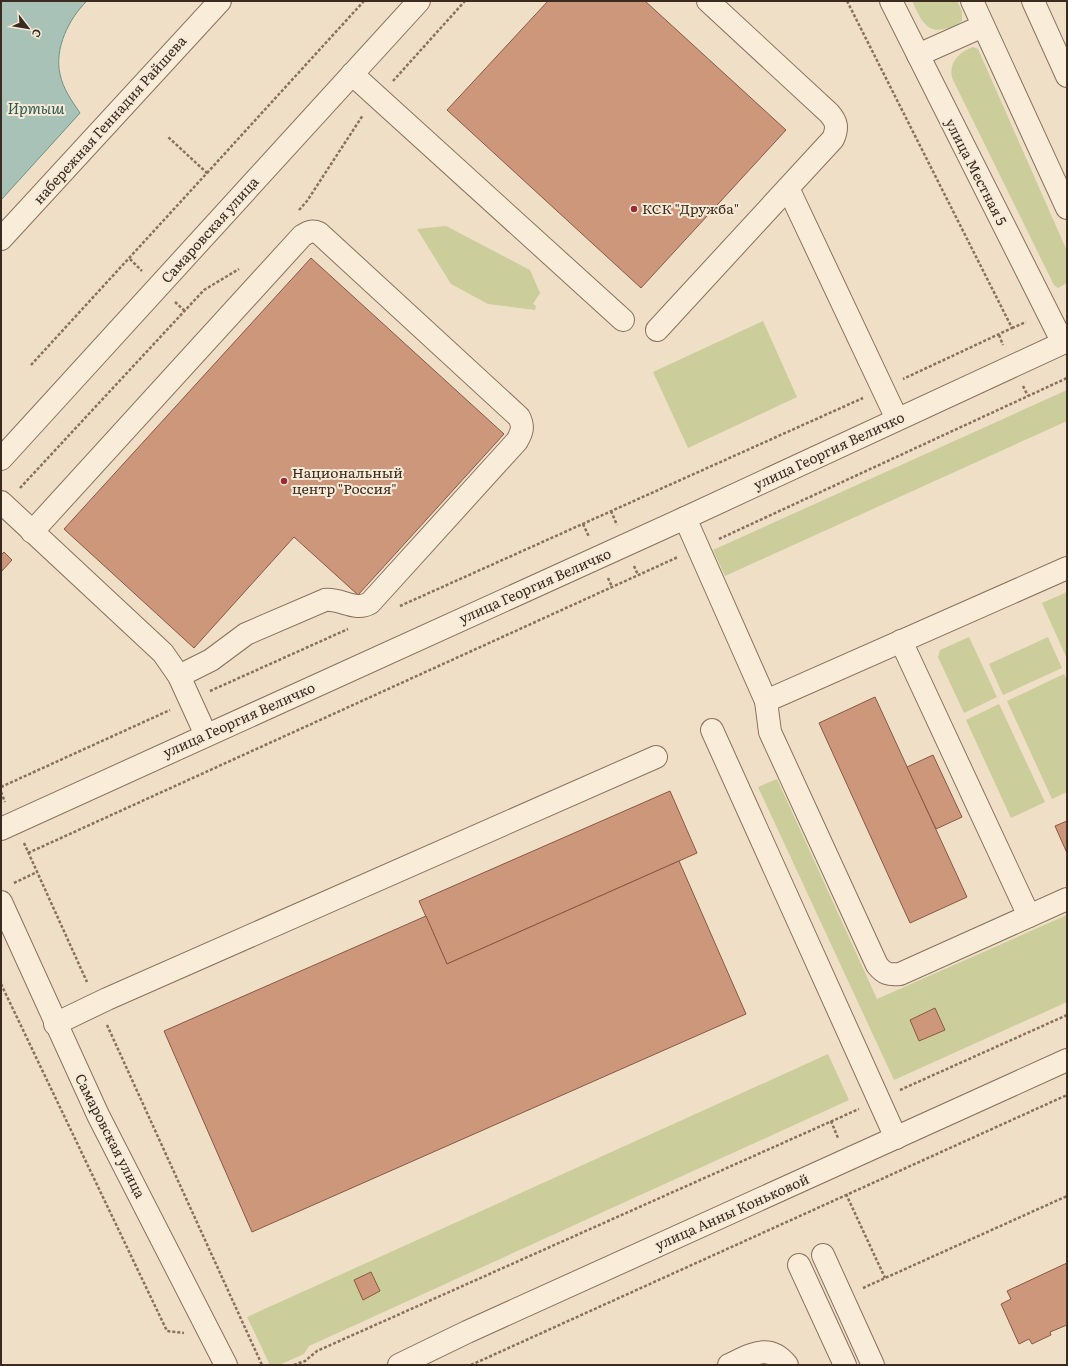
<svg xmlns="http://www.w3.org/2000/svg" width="1068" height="1366" viewBox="0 0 1068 1366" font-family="Literata,serif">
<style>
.green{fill:#cbcd9a}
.water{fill:#a8c2b8;stroke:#6e9185}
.building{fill:#cd977c;stroke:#8a5841}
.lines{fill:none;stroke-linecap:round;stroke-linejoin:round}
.minor-casing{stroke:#8a705c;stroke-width:24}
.path{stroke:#8a705c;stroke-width:2.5;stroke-dasharray:3 2;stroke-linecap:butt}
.minor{stroke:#f9edda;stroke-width:22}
.poi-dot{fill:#992b36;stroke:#f6ead6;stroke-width:1.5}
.labels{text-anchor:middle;stroke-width:4;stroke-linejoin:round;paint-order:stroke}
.street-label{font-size:14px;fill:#3a2a1f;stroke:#f6ead6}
.poi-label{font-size:14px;fill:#3a2a1f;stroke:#f6ead6;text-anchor:start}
.water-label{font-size:15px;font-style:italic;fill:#2f5a54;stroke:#f6ead6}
</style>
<rect width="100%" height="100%" fill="#efdfc6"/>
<g class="green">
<path d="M912,1H957L962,11V21C957,25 951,28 944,29C925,34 919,15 912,1Z"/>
<path d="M973,47L978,49L1067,251V283L1058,288L1054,285L953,80C947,65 958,52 973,47Z"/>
<polygon points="446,226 530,270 540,293 533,304 536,306 535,310 488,304 451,284 417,229"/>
<polygon points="763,321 797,397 688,448 653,372"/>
<polygon points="1067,390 1067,421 725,576 713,550"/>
<polygon points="1067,592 1067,659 1042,603"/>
<polygon points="969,637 997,697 964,713 938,657 940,650"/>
<polygon points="1048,637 1062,668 1003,695 989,664"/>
<polygon points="1064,674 1067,680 1067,792 1052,799 1007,701"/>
<polygon points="999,704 1045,802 1011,818 966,720"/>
<polygon points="777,779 877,999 1067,915 1067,1002 894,1080 758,787"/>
<polygon points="828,1054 849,1100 309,1346 304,1354 279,1365 270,1365 247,1317"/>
</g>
<path class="water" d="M1,1H87C69,18 54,49 60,74C63,89 72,101 80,113L1,200Z"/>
<g class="building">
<polygon points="548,1 645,1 786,130 641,288 447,110"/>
<polygon points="311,258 504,434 358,595 294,537 194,648 64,529"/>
<polygon points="4,552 12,560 1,572 1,555"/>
<polygon points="875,697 967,897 910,923 819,723"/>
<polygon points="933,755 962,817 936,829 907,767"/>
<polygon points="670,791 697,853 447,964 419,901"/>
<polygon points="1067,821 1067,853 1055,826"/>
<polygon points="679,861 746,1014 252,1232 164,1031 426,916 447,964"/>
<polygon points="935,1008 945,1030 919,1041 910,1020"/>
<polygon points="1067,1263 1067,1325 1050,1332 1051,1335 1032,1344 1029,1339 1019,1344 1001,1304 1011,1299 1007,1291"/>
<polygon points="371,1272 380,1291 363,1300 354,1280"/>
</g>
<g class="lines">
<g class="minor-casing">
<g id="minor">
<polyline points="891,1 1063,343"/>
<polyline points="972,1 1067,208"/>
<polyline points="1033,1 1067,76"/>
<polyline points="918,55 983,26"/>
<polyline points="352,74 623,320"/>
<polyline points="788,188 897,419"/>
<polyline points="1,239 220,1"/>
<path d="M657,330L833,139C838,128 837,122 829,113L708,1"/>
<polyline points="1,459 419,1"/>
<polyline points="1,502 163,653 179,676 206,735"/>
<path d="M685,518L766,701L770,732L877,965C884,974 889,975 900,974L1067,899"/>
<path d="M32,532L302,236C308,232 312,230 319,233L519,417C524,427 522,432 517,441L370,603C355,612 341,598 325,600L246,634L211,660L179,676"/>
<polyline points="901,641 1029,916"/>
<polyline points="766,701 1067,568"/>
<polyline points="712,730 896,1138"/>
<polyline points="1,829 685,518 1067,341"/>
<polyline points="1,902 98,1115 226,1365"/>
<polyline points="55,1024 107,999 656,757"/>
<polyline points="823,1255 873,1365"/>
<polyline points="799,1265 845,1365"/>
<polyline points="399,1365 467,1332 1067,1060"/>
<path d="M729,1365C751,1355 769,1342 787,1365"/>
</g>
</g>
<g class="path">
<polyline points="847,1 1012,328 903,379"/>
<polyline points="393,81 465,1"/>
<polyline points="207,173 364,1"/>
<polyline points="299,210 307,201 363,115"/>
<polyline points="130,259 142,271"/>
<polyline points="175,302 185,311"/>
<polyline points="1012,328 1026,322"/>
<polyline points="999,335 1003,345"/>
<polyline points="31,365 207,173 167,136"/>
<polyline points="1023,386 1028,396"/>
<polyline points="20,488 204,290 239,269"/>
<polyline points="611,511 617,525"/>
<polyline points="583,524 589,537"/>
<polyline points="719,539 1067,378"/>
<polyline points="634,566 638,575"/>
<polyline points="608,578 612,587"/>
<polyline points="400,606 863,398"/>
<polyline points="210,691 348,629"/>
<polyline points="1,787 170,710"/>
<polyline points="1,792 5,802"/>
<polyline points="24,843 87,982"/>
<polyline points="28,853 678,557"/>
<polyline points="14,883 37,872"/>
<polyline points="1,984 167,1331 184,1333"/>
<polyline points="107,1025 262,1365"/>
<polyline points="900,1090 1067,1015"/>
<polyline points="831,1121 838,1138"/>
<polyline points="846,1194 885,1278"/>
<polyline points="863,1288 1067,1196"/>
<polyline points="294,1365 305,1361 317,1351 859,1109"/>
<polyline points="471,1365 1067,1095"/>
</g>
<use href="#minor" class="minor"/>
</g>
<g class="poi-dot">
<circle cx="634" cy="209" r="4"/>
<circle cx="284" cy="481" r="4"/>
</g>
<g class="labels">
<g class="street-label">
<text transform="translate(110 120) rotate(-48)" y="5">набережная Геннадия Райшева</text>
<text transform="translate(976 172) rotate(63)" y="5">улица Местная 5</text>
<text transform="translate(210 230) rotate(-48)" y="5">Самаровская улица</text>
<text transform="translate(829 451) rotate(-25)" y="5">улица Георгия Величко</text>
<text transform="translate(535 586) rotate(-24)" y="5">улица Георгия Величко</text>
<text transform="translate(239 720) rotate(-24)" y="5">улица Георгия Величко</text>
<text transform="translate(110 1136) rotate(63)" y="5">Самаровская улица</text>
<text transform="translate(732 1212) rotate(-24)" y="5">улица Анны Коньковой</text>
</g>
<g class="poi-label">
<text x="642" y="214">КСК "Дружба"</text>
<text x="292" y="478">Национальный<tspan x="292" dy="16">центр "Россия"</tspan></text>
</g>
<g class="water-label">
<text x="36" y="114">Иртыш</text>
</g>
</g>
<rect width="1068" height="1366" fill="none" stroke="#3a2a1f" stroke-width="4"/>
<g transform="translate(28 28) rotate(121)" stroke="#f6ead6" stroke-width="3" paint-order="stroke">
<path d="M0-3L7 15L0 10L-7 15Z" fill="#3a2a1f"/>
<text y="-6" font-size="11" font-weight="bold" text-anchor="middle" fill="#3a2a1f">С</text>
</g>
</svg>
